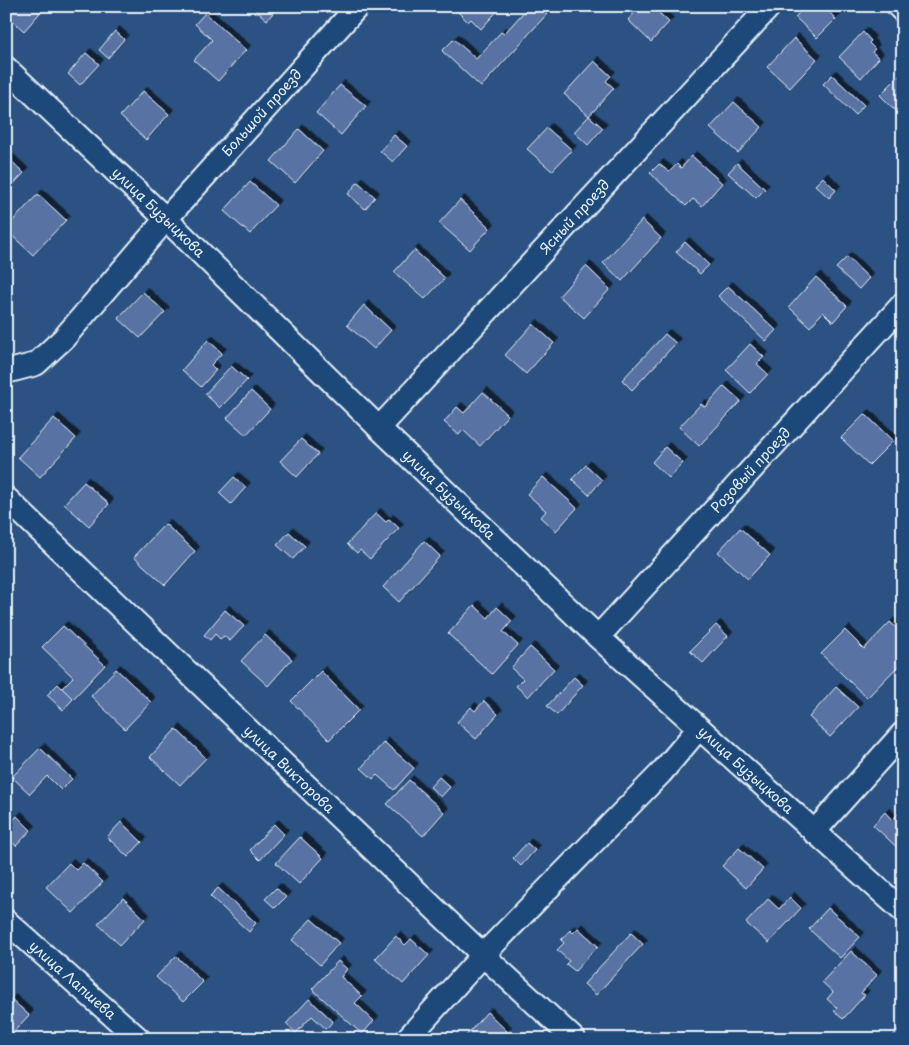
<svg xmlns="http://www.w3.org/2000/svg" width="909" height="1045" viewBox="0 0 909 1045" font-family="'Playpen Sans',sans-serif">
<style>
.building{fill:#5973a3;stroke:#e8f1f8;filter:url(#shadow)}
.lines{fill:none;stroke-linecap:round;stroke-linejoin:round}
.minor-casing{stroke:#e8f1f8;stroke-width:26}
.minor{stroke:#1f4a7a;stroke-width:22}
.labels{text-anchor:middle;stroke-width:4;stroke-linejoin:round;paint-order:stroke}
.street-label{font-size:14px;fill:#e8f1f8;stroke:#1f4a7a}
</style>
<defs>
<filter id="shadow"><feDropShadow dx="4.5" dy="-4.5" stdDeviation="0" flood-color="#0009"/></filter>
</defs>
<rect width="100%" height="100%" fill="#2b5282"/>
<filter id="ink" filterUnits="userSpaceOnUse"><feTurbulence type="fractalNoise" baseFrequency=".02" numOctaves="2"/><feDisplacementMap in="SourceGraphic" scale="10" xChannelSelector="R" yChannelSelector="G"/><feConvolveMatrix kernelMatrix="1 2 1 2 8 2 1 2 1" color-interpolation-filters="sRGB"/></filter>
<g filter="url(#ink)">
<g class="building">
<polygon points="46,6 24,31 6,15 7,6"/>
<polygon points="251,6 279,6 267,20"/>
<polygon points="452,6 502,6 481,29 471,19 468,22"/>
<polygon points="529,6 538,6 547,14 481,87 442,51 454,39 476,59 501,32 504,34"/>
<polygon points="640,6 651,6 669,22 651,42 628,20"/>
<polygon points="806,6 828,6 832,9 829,12 836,19 817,38 795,17"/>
<polygon points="205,13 246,50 218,81 194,60 212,40 195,24"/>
<polygon points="115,31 124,39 108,58 99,50"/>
<polygon points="863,32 871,41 869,43 875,49 872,52 879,58 861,78 839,57"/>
<polygon points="794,38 817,59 790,88 767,67"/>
<polygon points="86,53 99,64 80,85 68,74"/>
<polygon points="594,61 611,76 606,81 614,88 589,116 564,94"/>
<polygon points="903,72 903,104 896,111 880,95"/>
<polygon points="832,75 864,105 855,115 823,84"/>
<polygon points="340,85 366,106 341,135 316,113"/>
<polygon points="143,91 169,114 146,140 120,116"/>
<polygon points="734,102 762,127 738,153 710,128"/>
<polygon points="589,116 603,128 588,145 574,132"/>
<polygon points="547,128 572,150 552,171 527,149"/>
<polygon points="299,129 323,151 295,183 271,161"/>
<polygon points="394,135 407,146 393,162 380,151"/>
<polygon points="6,156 24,173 6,192"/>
<polygon points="692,156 722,183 702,206 693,199 686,206 650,173 659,164 669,172 677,164 681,168"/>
<polygon points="737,163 765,189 756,198 728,173"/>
<polygon points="823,177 836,190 829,198 815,185"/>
<polygon points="250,182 276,205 250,234 224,211"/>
<polygon points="358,182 375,197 365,209 348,194"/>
<polygon points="38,194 66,220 33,255 6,230 6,228"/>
<polygon points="460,200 490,228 470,250 439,223"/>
<polygon points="642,220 661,238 622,281 603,263"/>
<polygon points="685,242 709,265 700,274 676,252"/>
<polygon points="414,250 445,278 425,299 394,272"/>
<polygon points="847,257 869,278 859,289 836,268"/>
<polygon points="586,266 610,289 584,318 559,296"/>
<polygon points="816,277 847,306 833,322 823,312 810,327 789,307"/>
<polygon points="728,286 776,330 766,341 718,296"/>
<polygon points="143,292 165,312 140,338 118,318"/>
<polygon points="364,305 391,330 374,349 347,325"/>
<polygon points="533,324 554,343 526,374 505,355"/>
<polygon points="665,334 676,343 632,390 622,380"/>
<polygon points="208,340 222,353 211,365 216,370 201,387 182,370"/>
<polygon points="750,344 764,357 757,364 768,374 750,393 726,370"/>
<polygon points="231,366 247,380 220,408 205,394"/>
<polygon points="724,386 741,401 699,446 679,427 701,404 705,407"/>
<polygon points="251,391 270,409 246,435 227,418"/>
<polygon points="483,392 508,415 480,446 463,430 459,435 444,422 457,407 464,413"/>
<polygon points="865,414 893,441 869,465 841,438"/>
<polygon points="54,418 76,438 40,477 18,457"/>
<polygon points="301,439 318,454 297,477 280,461"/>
<polygon points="665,447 683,463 669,478 652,462"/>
<polygon points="586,465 602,480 589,495 572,479"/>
<polygon points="234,477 246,487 231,504 219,493"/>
<polygon points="543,477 577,508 556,531 541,517 546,511 527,494"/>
<polygon points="84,482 109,504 89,526 64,504"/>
<polygon points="376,513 386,522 389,519 399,528 370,559 360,550 357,553 347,544"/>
<polygon points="165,524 195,551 165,585 134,557"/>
<polygon points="740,528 770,555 748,579 718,552"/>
<polygon points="289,532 305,546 293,559 277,545"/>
<polygon points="424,541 440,556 399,602 383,587"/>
<polygon points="474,605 488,618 497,607 512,621 503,632 518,645 492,674 448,634"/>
<polygon points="225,610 244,626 230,641 224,636 220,639 215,634 210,640 204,635"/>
<polygon points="890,622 903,634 903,661 867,698 821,654 845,630 864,649"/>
<polygon points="716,625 728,636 703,663 690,651"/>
<polygon points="63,626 105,665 73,699 62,688 73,677 42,647"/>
<polygon points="265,635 292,659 268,686 241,661"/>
<polygon points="530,647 554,669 528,697 516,686 523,679 511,668"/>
<polygon points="116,669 151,702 125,729 91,696"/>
<polygon points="321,671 359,710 329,740 291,701"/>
<polygon points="574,677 583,685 557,715 547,706"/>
<polygon points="58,684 73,699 63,710 47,695"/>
<polygon points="836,687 858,707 830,737 809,717"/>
<polygon points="484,701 498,714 476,739 457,722 471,707 475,711"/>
<polygon points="176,729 206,758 180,785 150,757"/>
<polygon points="384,742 414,768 394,790 377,775 373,779 361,768"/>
<polygon points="40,748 72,779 61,790 47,776 30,794 12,777"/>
<polygon points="439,777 450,787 441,797 430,787"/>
<polygon points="409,780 444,812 423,836 387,804"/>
<polygon points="903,809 903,853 873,825 885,812 892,820"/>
<polygon points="17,816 31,830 16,846 6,836 6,828"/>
<polygon points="121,822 142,842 128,857 107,837"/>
<polygon points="274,824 284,834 260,860 250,850"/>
<polygon points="300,837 323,858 299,884 276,863"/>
<polygon points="527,843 535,850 521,866 513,858"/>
<polygon points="739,848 763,869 746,888 722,866"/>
<polygon points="69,863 76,870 83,863 103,882 73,913 46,887"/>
<polygon points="218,888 256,923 249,932 210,896"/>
<polygon points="276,888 286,897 275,908 265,899"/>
<polygon points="790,897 801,908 769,943 746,923 768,899 779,909"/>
<polygon points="123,898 145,919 120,945 98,924"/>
<polygon points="828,908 860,937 840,958 809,929"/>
<polygon points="311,919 339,943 320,965 292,940"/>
<polygon points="578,928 598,946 575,971 566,964 569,961 557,950 564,943 561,940 570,930 573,933"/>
<polygon points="631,933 643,944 596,995 584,984"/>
<polygon points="396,936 405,945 411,939 429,955 403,984 375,959"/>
<polygon points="851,951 877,975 861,993 865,995 843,1019 834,1011 837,1008 827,999 833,992 822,982"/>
<polygon points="176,956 203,982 183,1002 156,977"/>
<polygon points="338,961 347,969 341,977 362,996 355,1003 374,1021 362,1034 312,989"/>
<polygon points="11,999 29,1015 11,1035 6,1030 6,1005"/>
<polygon points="309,999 333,1021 326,1029 312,1016 296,1033 286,1024"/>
<polygon points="487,1012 507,1031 500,1039 463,1039"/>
<polygon points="903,1024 903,1039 892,1039 891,1038"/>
</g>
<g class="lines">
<g class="minor-casing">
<g id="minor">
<polyline points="898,6 903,11"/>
<path id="s1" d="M6,68L166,219L379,428L598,637L903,911"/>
<path id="s2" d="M6,372L36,364L64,338L166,219L358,6"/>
<path id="s3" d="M379,428L770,6"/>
<path id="s4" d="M6,498L483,955L574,1039"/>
<path id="s5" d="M598,637L903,304"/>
<polyline points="814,832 903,733"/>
<path id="s6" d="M6,921L139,1039"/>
<polyline points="407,1039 483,955 661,773 699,728"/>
</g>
</g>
<use href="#minor" class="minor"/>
</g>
</g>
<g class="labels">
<g class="street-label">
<text dy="5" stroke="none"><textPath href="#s2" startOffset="369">Большой проезд</textPath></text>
<text dy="5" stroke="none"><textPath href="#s1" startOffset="210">улица Бузыцкова</textPath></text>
<text dy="5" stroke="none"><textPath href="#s3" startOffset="288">Ясный проезд</textPath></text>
<text dy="5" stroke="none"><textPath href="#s5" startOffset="226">Розовый проезд</textPath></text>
<text dy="5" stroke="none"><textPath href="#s1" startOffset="615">улица Бузыцкова</textPath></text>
<text dy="5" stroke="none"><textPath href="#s4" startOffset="392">улица Викторова</textPath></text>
<text dy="5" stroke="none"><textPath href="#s1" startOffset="1020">улица Бузыцкова</textPath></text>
<text dy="5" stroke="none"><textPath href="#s6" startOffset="89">улица Лапшева</textPath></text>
</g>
</g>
<rect width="909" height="1045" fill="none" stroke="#1f4a7a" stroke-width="25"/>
<rect x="12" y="12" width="884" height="1020" fill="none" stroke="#e8f1f8" stroke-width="2" filter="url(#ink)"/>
</svg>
